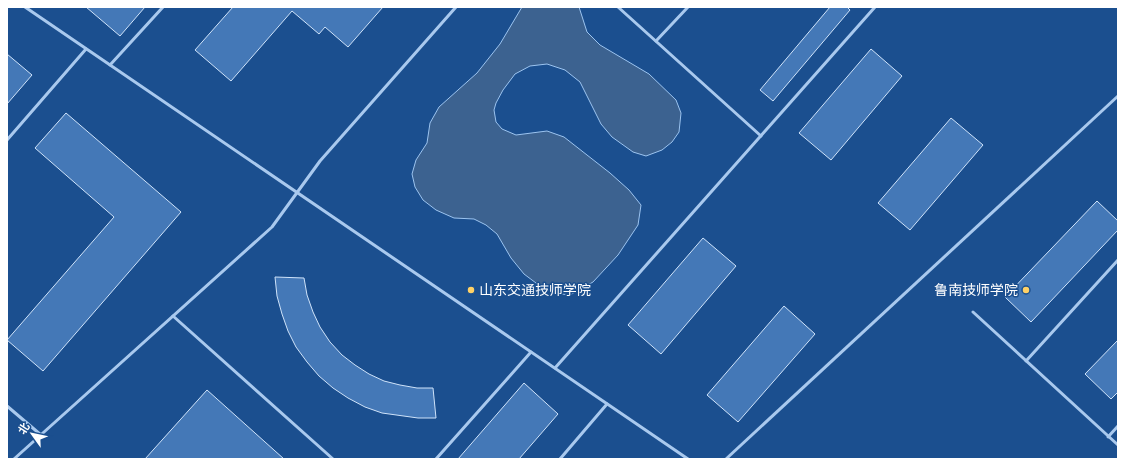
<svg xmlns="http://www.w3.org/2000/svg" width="1125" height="466" viewBox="0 0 1125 466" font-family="'Source Sans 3','Noto Sans SC',sans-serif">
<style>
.water{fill:#3c6290;stroke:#9cc4f0}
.building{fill:#4478b7;stroke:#cfe3fa}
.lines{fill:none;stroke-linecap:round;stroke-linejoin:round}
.service{stroke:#a9c9ee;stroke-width:3}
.poi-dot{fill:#ffd166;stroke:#1b4f8f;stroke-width:1.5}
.labels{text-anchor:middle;stroke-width:3;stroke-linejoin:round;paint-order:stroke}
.poi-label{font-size:14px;fill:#fff;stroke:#1b4f8f;text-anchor:start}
</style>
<rect width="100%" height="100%" fill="#1b4f8f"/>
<polygon class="water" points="522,7 579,7 587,32 600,45 649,74 676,100 681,113 679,132 672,142 662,150 646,156 633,152 612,137 601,124 580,82 565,70 547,64 530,66 515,74 503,90 496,103 494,110 496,122 502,129 516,135 547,131 564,137 610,173 629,190 641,205 638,225 618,255 593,282 570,295 554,293 540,286 524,274 511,258 497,234 486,225 474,219 454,218 436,210 423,200 415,187 412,174 416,160 427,143 430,123 439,107 477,73 500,44"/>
<g class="building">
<polygon points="86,7 145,7 120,36"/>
<polygon points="233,7 383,7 348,47 325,27 319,34 292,11 231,81 195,50"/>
<polygon points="830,7 847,7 850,10 773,101 760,90"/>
<polygon points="871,49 902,76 831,160 799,133"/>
<polygon points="7,54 32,75 7,104"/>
<polygon points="66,113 181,212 43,371 7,340 114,217 35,148"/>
<polygon points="951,118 983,145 910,230 878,203"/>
<polygon points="1097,201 1118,221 1118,230 1031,322 1005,297"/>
<polygon points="703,238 736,266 661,354 628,325"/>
<polygon points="275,277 304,278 307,295 313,312 320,327 330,342 342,355 355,365 369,374 384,381 400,385 417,388 433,388 436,418 418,418 382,413 365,407 348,398 333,388 319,376 307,362 296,347 288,331 282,314 277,296"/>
<polygon points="784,306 815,334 738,422 707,395"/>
<polygon points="1118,340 1118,392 1111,399 1085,374"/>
<polygon points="524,383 558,414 519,459 458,459"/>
<polygon points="207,390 284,459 145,459"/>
</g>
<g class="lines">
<g class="service">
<polyline points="25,7 688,459"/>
<polyline points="618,7 761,136"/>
<polyline points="656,41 688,7"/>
<polyline points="110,65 163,7"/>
<polyline points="7,140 86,49"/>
<polyline points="973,312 1118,445"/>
<polyline points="173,316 333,459"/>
<polyline points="1026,361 1118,260"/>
<polyline points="555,368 875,7"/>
<polyline points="7,406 41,435"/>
<polyline points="1108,437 1118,426"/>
<polyline points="14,459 272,227 320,161 456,7"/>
<polyline points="436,459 531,352"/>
<polyline points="560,459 607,404"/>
<polyline points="726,459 1118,96"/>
</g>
</g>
<g class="poi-dot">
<circle cx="471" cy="290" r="4"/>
<circle cx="1026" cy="290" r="4"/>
</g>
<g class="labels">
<g class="poi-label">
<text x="479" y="295">山东交通技师学院</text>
<text x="1018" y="295" text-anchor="end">鲁南技师学院</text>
</g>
</g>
<rect width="1125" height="466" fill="none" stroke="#ffffff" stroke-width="16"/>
<g transform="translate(32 434) rotate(303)" stroke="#1b4f8f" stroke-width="3" paint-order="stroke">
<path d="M0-3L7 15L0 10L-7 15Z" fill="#ffffff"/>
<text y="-6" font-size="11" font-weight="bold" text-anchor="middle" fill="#ffffff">北</text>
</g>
</svg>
